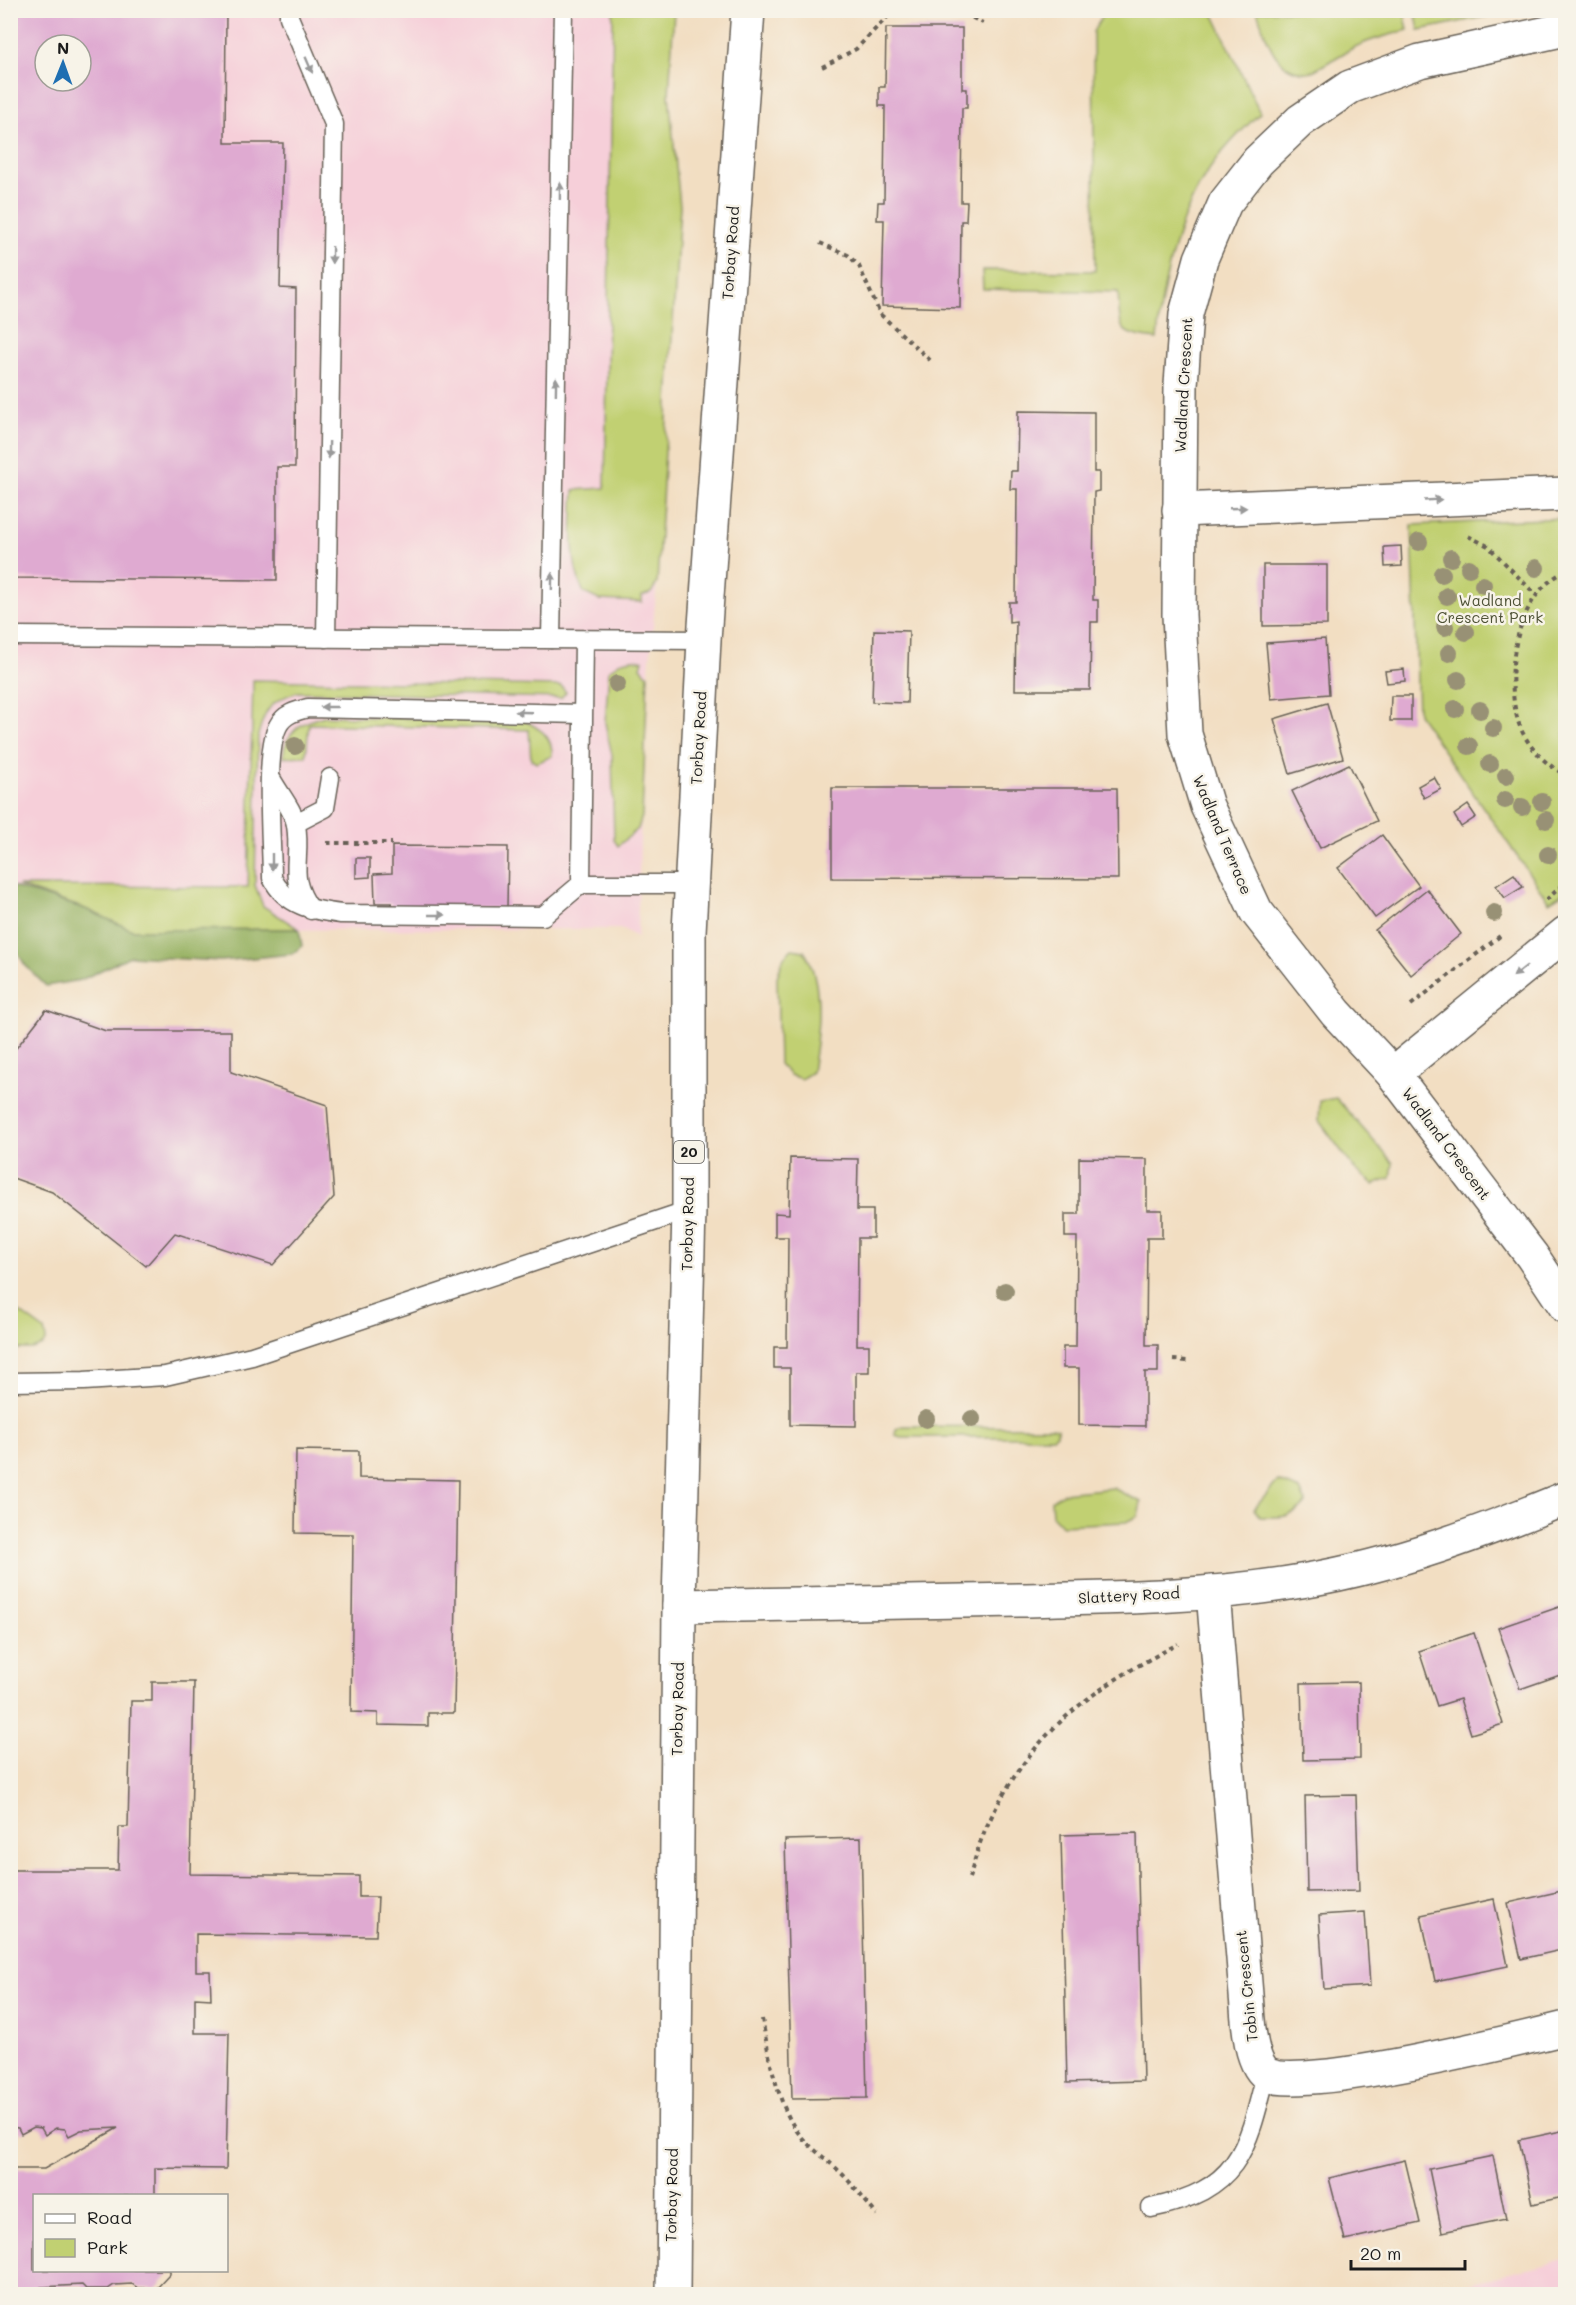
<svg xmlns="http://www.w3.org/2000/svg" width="1576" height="2305" viewBox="0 0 1576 2305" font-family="Mali,sans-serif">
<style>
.built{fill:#f6cfd9;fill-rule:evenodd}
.green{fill:#c1d072;stroke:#6e7647;stroke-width:1.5}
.forest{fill:#98b264;stroke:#5a6740;stroke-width:1.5}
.building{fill:#dfaad1;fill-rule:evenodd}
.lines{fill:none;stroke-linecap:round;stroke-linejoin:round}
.service-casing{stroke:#676056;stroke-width:21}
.minor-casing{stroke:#676056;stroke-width:36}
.primary-casing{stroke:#676056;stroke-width:36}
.path{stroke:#676056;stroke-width:4;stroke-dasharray:4.5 4.5;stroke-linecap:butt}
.service{stroke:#fff;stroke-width:18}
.minor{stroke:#fff;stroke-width:33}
.primary{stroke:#fff;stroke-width:33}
.tree{fill:#989175}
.oneway{fill:#999}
.labels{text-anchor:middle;stroke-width:5;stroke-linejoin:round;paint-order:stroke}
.shield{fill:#f7f3e8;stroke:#5e5c59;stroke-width:1.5}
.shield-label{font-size:14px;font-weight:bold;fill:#1c1c1c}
.street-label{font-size:15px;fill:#1c1c1c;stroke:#f7f3e8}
.park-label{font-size:15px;fill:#4e5236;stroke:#f7f3e8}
</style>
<rect width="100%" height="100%" fill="#f7f3e8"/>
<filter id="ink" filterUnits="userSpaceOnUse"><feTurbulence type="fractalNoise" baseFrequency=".0167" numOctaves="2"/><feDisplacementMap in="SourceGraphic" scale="12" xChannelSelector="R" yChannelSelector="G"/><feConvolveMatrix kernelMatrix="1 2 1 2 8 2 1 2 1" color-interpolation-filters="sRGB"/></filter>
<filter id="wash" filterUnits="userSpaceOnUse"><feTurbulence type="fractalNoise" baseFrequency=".008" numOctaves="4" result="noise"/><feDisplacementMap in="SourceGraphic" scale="24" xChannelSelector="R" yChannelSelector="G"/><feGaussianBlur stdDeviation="1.35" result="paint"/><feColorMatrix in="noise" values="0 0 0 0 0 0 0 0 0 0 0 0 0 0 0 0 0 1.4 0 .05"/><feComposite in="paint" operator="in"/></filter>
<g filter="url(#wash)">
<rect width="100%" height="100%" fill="#f2dec2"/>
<g class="built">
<path d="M11,11H674L669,95L680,206L657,583L644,724L637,937L623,929L132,930L11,915ZM45,45H81V81H45Z"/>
<polygon points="1565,2260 1565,2294 1423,2294"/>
</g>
<g class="green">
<path d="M613,11H674L669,95L680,206L657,583L651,593L642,596V602L599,600L584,593C569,563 572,522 574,490L605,488Z"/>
<path d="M1105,11H1212L1260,113C1239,133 1220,152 1205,176C1177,219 1161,288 1157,339C1115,334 1121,330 1118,292L983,289L982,270L1095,271L1093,32Z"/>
<path d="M1257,11H1404L1408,30C1390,35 1371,39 1355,47C1346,51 1315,71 1310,72C1274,75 1266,36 1257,11Z"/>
<polygon points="1415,11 1415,10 1514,11 1419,30"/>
<polygon points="1565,518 1566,891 1549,902 1418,714 1412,525"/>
<polygon points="632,659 643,660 641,667 648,675 642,816 638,829 618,846 614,840 612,755 605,723 609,670 622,661"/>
<path d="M253,680L561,686L566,692L561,698L298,692C271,700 265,709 258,735L255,885L263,906L299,929L132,930L83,908L18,886L248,887Z"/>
<path d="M324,716L525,721C541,729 553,737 552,756L537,763L531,760L529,730L309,724L306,756L283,757C285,731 302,722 324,716Z"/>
<path d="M792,949L804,951C825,984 818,1034 812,1072L801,1079L790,1075L779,1064L777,977L784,957Z"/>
<polygon points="1336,1098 1393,1163 1391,1178 1374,1185 1354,1168 1319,1121 1320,1101"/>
<polygon points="11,1306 44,1330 46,1339 43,1345 32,1349 11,1349"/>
<polygon points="903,1426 1051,1427 1057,1428 1057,1434 1053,1437 901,1437 895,1435 896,1429"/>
<path d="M1278,1481L1300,1490L1306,1503C1294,1519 1278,1517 1260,1517L1254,1509Z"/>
<polygon points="1113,1488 1141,1502 1138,1516 1126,1522 1062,1525 1052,1515 1051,1501 1063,1493"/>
</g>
<polygon class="forest" points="10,886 83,908 132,930 299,929 302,946 292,954 221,961 130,956 81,980 46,986 25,965 11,941"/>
<g id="blocks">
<g class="building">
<path d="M10,10H226L225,143H283L280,288L296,289L295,467H277V580L10,578ZM45,45H81V81H45Z"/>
<polygon points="886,28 962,28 962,89 967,89 967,108 962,108 961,202 967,202 966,221 961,221 960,308 882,306 884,220 877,220 878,202 884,202 885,106 879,106 879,87 885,87"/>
<polygon points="1018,411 1094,412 1094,472 1099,472 1099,491 1094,492 1093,600 1098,600 1098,622 1091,622 1090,690 1015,690 1016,621 1009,622 1009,602 1016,602 1017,489 1010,489 1011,471 1017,471"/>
<polygon points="1401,546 1402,566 1385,567 1384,547"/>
<polygon points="1263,565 1327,565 1327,625 1263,626"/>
<polygon points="874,630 909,631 907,703 872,702"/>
<polygon points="1325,639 1329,694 1271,699 1266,643"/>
<polygon points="1404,669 1405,681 1387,683 1385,671"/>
<polygon points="1391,696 1411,696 1411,721 1390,721"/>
<polygon points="1327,703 1343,758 1290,774 1274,719"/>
<polygon points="1349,764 1377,821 1320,848 1292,791"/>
<polygon points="1434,777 1441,789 1424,798 1418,786"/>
<polygon points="832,788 1117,788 1118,879 832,878"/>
<polygon points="1468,805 1476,817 1461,827 1454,815"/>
<polygon points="1382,835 1419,886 1375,918 1338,868"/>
<polygon points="392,846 508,847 507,908 391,906 392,903 375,903 374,874 392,873"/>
<polygon points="356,858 370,858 370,877 356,878"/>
<polygon points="1514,874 1523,887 1505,898 1496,886"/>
<polygon points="1427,889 1461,934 1411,975 1375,930"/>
<polygon points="46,1010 106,1031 231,1031 231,1072 327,1105 334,1197 273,1265 175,1233 146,1266 52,1192 10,1177 10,1056"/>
<polygon points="790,1158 858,1159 857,1210 873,1210 873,1238 858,1238 857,1345 869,1345 869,1372 856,1372 856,1426 790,1425 790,1368 774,1368 774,1347 787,1347 788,1237 775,1237 775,1213 789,1214"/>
<polygon points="1079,1158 1147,1159 1147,1210 1162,1210 1162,1238 1147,1238 1146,1345 1158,1345 1158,1372 1145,1372 1145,1426 1079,1425 1079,1368 1063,1368 1063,1347 1076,1347 1077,1237 1065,1237 1065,1214 1079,1214"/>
<polygon points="296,1450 359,1451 359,1478 458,1480 454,1713 428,1713 428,1726 378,1725 378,1713 351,1712 353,1534 295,1533"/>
<polygon points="1559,1607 1566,1625 1566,1673 1520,1689 1498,1628"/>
<polygon points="1474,1633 1503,1724 1471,1734 1460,1699 1437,1706 1419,1651"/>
<polygon points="152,1682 194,1682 190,1874 359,1876 359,1897 378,1897 376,1936 196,1934 196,1971 210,1971 211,1999 195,1998 195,2033 229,2033 226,2169 155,2168 155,2196 34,2196 34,2270 170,2270 170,2274 156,2289 138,2288 132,2284 114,2285 108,2289 86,2289 82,2285 41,2287 41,2294 10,2294 10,2169 44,2169 118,2128 81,2130 69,2136 65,2129 56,2128 45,2135 41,2128 34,2127 21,2134 18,2128 10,2127 10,1870 118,1870 119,1827 128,1827 131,1701 152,1701"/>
<polygon points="1359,1682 1360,1759 1303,1760 1301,1683"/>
<polygon points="1356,1795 1359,1891 1307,1892 1305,1796"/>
<polygon points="1137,1833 1143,2081 1067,2083 1061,1835"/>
<polygon points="861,1838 867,2098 792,2099 785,1840"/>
<polygon points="1566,1890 1566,1949 1521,1959 1508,1903"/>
<polygon points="1494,1899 1508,1966 1435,1981 1421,1915"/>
<polygon points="1365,1912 1370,1986 1324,1989 1319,1915"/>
<polygon points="1566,2130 1566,2196 1533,2204 1519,2140"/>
<polygon points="1493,2156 1506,2219 1442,2232 1429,2169"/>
<polygon points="1405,2160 1420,2223 1345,2240 1329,2178"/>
</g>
</g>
</g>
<g filter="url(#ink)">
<use href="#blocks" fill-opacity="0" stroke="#676056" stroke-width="1.5"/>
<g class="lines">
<g class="service-casing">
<g id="service">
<polyline points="289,10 289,17 334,124 326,638"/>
<polyline points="10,636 704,640"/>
<polyline points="551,639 563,10"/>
<polyline points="584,640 581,884 691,884"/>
<path d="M272,780C279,793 294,811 296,825C302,862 286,875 311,910"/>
<polyline points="296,823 325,808 330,778"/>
<path d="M581,884L543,916L341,914C312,910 286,906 272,878C272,844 264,753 278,726C284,714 296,711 308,708L582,714"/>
<polyline points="10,1382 84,1381 165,1376 252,1356 689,1210"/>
<path d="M1151,2208C1238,2190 1247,2152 1266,2074"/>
</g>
</g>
<g class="minor-casing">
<g id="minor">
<polyline points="1566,29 1420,61 1350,87 1300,121 1258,161 1225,203 1201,259 1186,314 1181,385 1179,615 1185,734 1207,806 1256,911 1336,1013 1393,1074 1532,1256 1566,1307"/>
<polyline points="1179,510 1566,494"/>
<polyline points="1393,1074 1566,933"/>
<path d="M1213,1592L1247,2007C1248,2023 1251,2067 1268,2075C1304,2092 1517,2040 1566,2028"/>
<path d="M679,1606C792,1604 905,1602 1019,1600C1115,1598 1212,1597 1307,1580C1396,1565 1483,1532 1566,1498"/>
</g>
</g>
<g class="primary-casing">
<polyline id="primary" points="673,2294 679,1606 689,1210 689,932 704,640 748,10"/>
</g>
<g class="path">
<polyline points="956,10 983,23"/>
<polyline points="822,67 856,49 894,10"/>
<polyline points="820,243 848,255 859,266 880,314 931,361"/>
<polyline points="1468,536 1488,546 1535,594"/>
<path d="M1566,571C1515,594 1504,673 1518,721C1525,744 1545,765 1566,775"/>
<polyline points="327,843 392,843"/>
<polyline points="1546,900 1566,882"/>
<polyline points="1411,1005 1500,936"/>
<polyline points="1173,1360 1188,1361"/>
<path d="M969,1878C975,1861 979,1842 987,1826C1031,1732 1088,1691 1178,1644"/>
<path d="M762,2019C768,2051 776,2097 793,2125C804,2144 822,2155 838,2170C852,2183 864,2200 877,2215"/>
</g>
<use href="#service" class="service"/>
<use href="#minor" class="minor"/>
<use href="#primary" class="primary"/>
</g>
<g class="tree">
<circle cx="1419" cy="542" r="9"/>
<circle cx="1451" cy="558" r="9"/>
<circle cx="1469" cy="568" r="9"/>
<circle cx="1536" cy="568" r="9"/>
<circle cx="1442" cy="574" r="9"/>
<circle cx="1483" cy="585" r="9"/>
<circle cx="1447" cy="596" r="9"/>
<circle cx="1445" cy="627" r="9"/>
<circle cx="1466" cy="632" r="9"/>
<circle cx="1449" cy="653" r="9"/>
<circle cx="1458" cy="680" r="9"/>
<circle cx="617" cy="684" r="9"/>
<circle cx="1455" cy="709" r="9"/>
<circle cx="1480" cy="710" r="9"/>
<circle cx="1493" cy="728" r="9"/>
<circle cx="295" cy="746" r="9"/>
<circle cx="1469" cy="746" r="9"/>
<circle cx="1490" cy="764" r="9"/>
<circle cx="1506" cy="776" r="9"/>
<circle cx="1505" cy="800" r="9"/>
<circle cx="1542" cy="802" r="9"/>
<circle cx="1522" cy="807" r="9"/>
<circle cx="1546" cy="820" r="9"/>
<circle cx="1548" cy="855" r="9"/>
<circle cx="1494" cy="913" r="9"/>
<circle cx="1005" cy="1291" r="9"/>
<circle cx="926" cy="1419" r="9"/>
<circle cx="972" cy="1419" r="9"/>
</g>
<defs><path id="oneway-solid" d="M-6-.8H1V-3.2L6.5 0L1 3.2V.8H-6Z" transform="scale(1.5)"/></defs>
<g class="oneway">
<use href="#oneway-solid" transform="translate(309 65) rotate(67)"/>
<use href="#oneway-solid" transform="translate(560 191) rotate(-89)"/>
<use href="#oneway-solid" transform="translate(332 255) rotate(91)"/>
<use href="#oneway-solid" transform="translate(556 386) rotate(-89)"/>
<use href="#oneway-solid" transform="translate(329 450) rotate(91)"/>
<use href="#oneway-solid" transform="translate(1433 500) rotate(-3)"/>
<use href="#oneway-solid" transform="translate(1238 508) rotate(-2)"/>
<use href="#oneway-solid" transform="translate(552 581) rotate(-89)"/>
<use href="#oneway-solid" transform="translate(329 707) rotate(180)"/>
<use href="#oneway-solid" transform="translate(524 712) rotate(-178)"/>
<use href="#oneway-solid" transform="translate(272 862) rotate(90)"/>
<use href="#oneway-solid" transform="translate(437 915)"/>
<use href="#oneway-solid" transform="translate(1520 971) rotate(141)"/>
</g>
</g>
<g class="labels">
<rect class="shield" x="674" y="1141" width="30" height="22" rx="4.5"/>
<g class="shield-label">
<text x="689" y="1157">20</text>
</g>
<g class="street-label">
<text transform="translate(731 253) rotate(-86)" y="5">Torbay Road</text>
<text transform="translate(1184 385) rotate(-87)" y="5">Wadland Crescent</text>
<text transform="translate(699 738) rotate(-87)" y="5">Torbay Road</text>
<text transform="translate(1222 835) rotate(67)" y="5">Wadland Terrace</text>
<text transform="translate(1446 1144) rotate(53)" y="5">Wadland Crescent</text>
<text transform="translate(688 1224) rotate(-89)" y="5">Torbay Road</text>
<text transform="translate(1129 1596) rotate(-3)" y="5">Slattery Road</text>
<text transform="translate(678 1709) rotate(-89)" y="5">Torbay Road</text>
<text transform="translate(1247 1986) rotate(-96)" y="5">Tobin Crescent</text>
<text transform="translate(672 2195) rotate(-89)" y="5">Torbay Road</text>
</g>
<g class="park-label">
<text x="1490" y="606">Wadland<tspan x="1490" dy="17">Crescent Park</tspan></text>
</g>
</g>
<rect width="1576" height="2305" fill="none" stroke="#f7f3e8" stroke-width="36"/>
<rect x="33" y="2194" width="195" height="78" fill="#f7f3e8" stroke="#9f9d96" stroke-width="1.5"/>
<rect x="45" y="2214" width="30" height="9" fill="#ffffff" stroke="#9f9d96" stroke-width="1.5"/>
<text x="87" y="2224" font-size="18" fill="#1c1c1c">Road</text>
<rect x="45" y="2239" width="30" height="18" fill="#c1d072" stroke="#9f9d96" stroke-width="1.5"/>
<text x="87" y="2254" font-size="18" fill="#1c1c1c">Park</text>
<g transform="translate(63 63) rotate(1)"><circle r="28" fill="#f7f3e8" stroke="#9f9d96" stroke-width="1.5"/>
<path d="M0-4.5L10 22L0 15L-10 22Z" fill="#1f6fb2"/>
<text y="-9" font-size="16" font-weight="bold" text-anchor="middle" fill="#1c1c1c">N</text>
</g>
<path d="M1351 2260v9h114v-9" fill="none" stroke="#1c1c1c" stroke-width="3"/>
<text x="1360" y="2260" font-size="18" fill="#1c1c1c" stroke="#f7f3e8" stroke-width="4.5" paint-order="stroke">20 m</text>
</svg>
